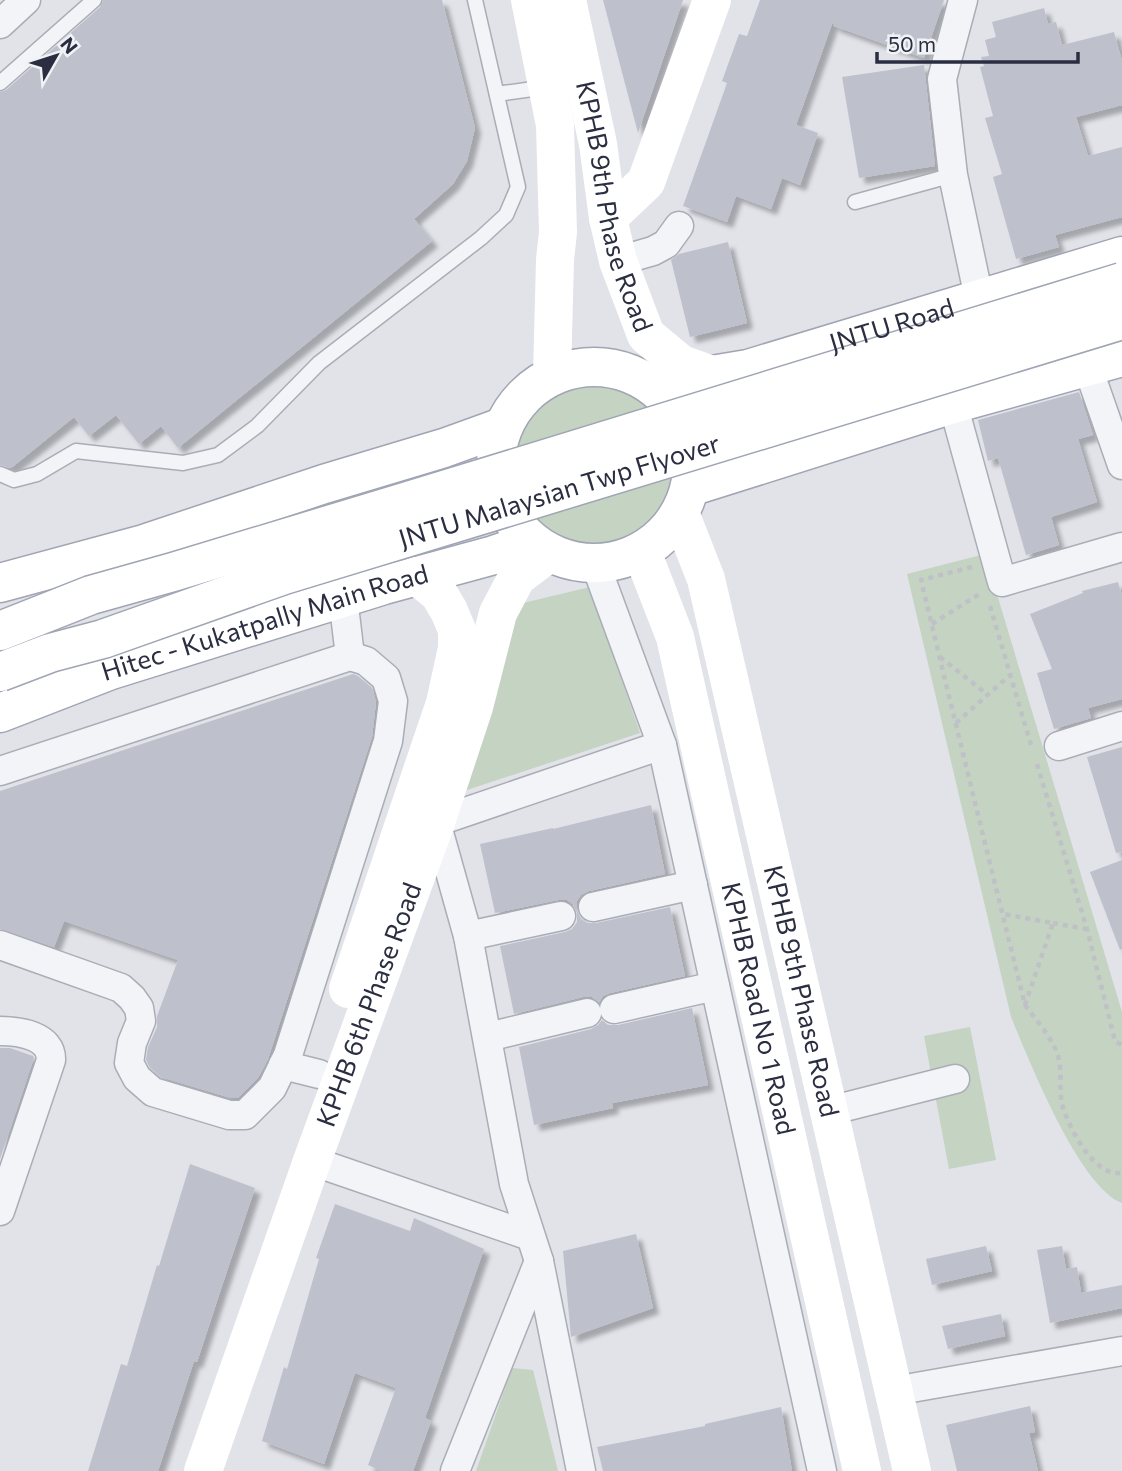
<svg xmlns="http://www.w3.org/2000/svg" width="1122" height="1471" viewBox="0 0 1122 1471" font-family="Commissioner,sans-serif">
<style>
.green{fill:#c4d3c2}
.building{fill:#bec1cc;filter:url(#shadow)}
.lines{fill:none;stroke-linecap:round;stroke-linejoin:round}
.lane-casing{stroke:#aaadb6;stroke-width:17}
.street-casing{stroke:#aaadb6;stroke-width:31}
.primary-casing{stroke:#a0a5b4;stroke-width:41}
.path{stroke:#bfc1c7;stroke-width:4.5;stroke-dasharray:5 5;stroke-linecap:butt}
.lane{stroke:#f3f4f7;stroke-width:14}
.street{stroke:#f3f4f7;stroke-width:28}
.secondary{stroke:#fff;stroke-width:38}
.primary{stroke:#fff;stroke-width:38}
.primary-bridge-casing{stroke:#a0a5b4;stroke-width:41;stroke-linecap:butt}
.primary-bridge{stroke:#fff;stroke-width:38}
.labels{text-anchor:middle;stroke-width:5;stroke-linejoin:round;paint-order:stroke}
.street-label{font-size:26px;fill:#2a2e40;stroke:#f0f2f6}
</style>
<defs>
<filter id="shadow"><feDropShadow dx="6" dy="6" stdDeviation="2" flood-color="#0004"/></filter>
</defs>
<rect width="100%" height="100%" fill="#e1e3e9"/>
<g class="green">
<circle cx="593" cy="463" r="85"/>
<path d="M985,554L1122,1012V1203C1079,1187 1029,1060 1011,1017L907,574Z"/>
<polygon points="590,587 640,733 461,792 519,604"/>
<polygon points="970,1027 996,1160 949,1169 924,1036"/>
<polygon points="512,1368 533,1370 558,1471 476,1471"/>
</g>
<g class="building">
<polygon points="103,0 442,0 475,128 467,161 453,184 414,219 432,241 178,448 161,426 139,444 116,415 89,436 74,417 11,468 0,465 0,92 6,90 100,7"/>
<polygon points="603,0 683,0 638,133"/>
<polygon points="760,0 944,0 924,58 834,26 833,21 796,125 818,133 800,185 782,178 771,209 736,196 727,222 683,206 727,83 722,81 739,34 747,36"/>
<polygon points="1044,8 1048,24 1056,22 1062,45 1114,32 1122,61 1122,105 1076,117 1088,156 1122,147 1122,217 1055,235 1059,247 1016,259 993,177 1002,174 985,118 993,116 980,67 984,66 981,57 989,56 985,40 996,37 992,22"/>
<polygon points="924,65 935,166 859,178 842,77"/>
<polygon points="728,242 747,323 690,337 671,260 679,254"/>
<polygon points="1079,392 1093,435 1078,439 1097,502 1051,517 1059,545 1026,555 998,458 988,461 978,420"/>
<polygon points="1118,582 1122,596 1122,699 1088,708 1091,718 1054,729 1037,673 1052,669 1030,614 1083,593 1082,591"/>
<polygon points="353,674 358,676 372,688 376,702 372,737 268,1059 258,1078 238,1098 231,1098 161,1077 150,1068 146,1060 148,1047 157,1027 157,1016 178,960 64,921 54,947 0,929 0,791"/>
<polygon points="1122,747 1122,852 1116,853 1087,757"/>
<polygon points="651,805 665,874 589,891 581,895 577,901 577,910 581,919 587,923 596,923 670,907 685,976 610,993 603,996 599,1002 592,997 583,997 514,1014 500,946 565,932 572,929 577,922 577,913 573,904 567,900 558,900 495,913 480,844 553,828 553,829"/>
<polygon points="1122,860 1122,949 1120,950 1090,872"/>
<polygon points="692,1008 708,1085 612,1103 613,1108 534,1125 519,1047 591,1029 598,1025 602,1020 608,1025 618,1025"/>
<polygon points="0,1048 10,1048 33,1056 34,1058 0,1159"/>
<polygon points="190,1164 255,1188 221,1289 197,1362 194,1361 158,1471 88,1471 121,1364 127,1366 157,1265 159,1266"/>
<polygon points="335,1204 410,1231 414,1218 484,1249 425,1418 431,1421 413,1471 381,1471 368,1465 396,1388 355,1373 324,1464 262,1441 284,1367 287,1369 319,1259 316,1258"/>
<polygon points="636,1234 653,1308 571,1337 563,1251"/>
<polygon points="986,1246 992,1271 932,1285 926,1259"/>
<polygon points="1062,1246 1066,1269 1077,1267 1081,1293 1122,1285 1122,1308 1050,1323 1037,1250"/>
<polygon points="1001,1314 1005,1336 948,1349 942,1326"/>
<polygon points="1030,1406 1035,1432 1029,1433 1038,1471 957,1471 946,1425"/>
<polygon points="781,1407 792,1471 603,1471 597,1447 705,1426 705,1424"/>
</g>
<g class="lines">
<g class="lane-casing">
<g id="lane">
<polyline points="0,83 94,0"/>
<polyline points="497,94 547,87"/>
<polyline points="855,202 953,175"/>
<polyline points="0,474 14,480 37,474 76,451 183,463 218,455 257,426 319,363 481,238 506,215 518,187 475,0"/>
</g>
</g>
<g class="street-casing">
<g id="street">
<polyline points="963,0 942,79 953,175 979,298"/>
<polyline points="0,24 26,0"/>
<polyline points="618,261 653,251 666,244 679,226"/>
<polyline points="1088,368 1122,465"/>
<polyline points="953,404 1002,582 1122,547"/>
<polyline points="595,563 662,745 822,1471"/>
<polyline points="343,598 350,656"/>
<polyline points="1059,746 1122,726"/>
<polyline points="0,771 350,656 366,661 386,678 393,701 388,741 288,1055 272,1088 245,1115 229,1115 153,1092 137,1078 129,1063 132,1043 141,1021 139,1008 132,998 121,988 0,945"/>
<polyline points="423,817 436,822 662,745"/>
<polyline points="436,822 468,936 514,1184 539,1261 581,1471"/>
<polyline points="593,907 693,885"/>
<polyline points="468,936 561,916"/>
<polyline points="614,1009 715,986"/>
<path d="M0,1031C20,1031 52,1036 51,1060L0,1211"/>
<polyline points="488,1037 587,1013"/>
<polyline points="283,1065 319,1074"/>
<polyline points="829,1111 955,1079"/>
<polyline points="312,1161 530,1236"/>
<polyline points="894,1391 1122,1351"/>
<polyline points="455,1471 539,1261"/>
</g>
</g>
<g class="primary-casing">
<g id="primary">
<circle cx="594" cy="465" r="98"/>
<path id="s5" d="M659,391L712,375L748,369L1122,256"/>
<polyline points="690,487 953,404 1122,357"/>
<polyline points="0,583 144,544 324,484 444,448 502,427"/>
<path id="s6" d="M0,713L111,670L384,585L494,555L532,542"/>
</g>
</g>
<g class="path">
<path d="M972,567L921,580C955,722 990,864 1025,1005L1053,923L1003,914"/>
<polyline points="990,606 1031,745"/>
<polyline points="932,624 981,593"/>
<polyline points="940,657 988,695"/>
<polyline points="956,723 1010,675"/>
<polyline points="1037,764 1087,929 1115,1041 1122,1045"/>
<polyline points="1053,923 1086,929"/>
<path d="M1025,1005C1037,1022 1055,1040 1059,1060C1062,1074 1059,1089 1062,1104C1067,1124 1089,1166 1111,1172C1115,1173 1118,1173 1122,1173"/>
</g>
<use href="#lane" class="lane"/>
<use href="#street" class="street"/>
<g class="secondary">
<polyline points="530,0 555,125 558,232 555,260 552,375"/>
<path id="s1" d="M567,0L598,144L608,218L618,261L646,335L681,364L712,375"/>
<polyline points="608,218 646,182 712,0"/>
<path id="s2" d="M680,513L706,579L912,1471"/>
<path id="s3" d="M642,552L675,637L862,1471"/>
<polyline points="348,989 445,703 457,648 457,630 449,611 439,594 417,576"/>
<path id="s4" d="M203,1471L312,1161L436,822L474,707L498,613L517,577L549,553"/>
</g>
<use href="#primary" class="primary"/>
<g class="primary-bridge-casing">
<g id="primary-bridge">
<polyline points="0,631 91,595 173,572 405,502 1122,282"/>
<path id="s7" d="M0,672L50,653L103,639L284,575L1122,320"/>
</g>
</g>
<use href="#primary-bridge" class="primary-bridge"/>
</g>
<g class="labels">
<g class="street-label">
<text dy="9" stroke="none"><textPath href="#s1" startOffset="212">KPHB 9th Phase Road</textPath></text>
<text dy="9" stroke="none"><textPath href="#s5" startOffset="242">JNTU Road</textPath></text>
<text dy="9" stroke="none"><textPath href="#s7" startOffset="588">JNTU Malaysian Twp Flyover</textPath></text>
<text dy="9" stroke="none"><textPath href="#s6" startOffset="280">Hitec - Kukatpally Main Road</textPath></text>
<text dy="9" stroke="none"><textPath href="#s2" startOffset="494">KPHB 9th Phase Road</textPath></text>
<text dy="9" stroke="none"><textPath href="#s4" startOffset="495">KPHB 6th Phase Road</textPath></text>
<text dy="9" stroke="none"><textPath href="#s3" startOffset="472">KPHB Road No 1 Road</textPath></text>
</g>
</g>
<g transform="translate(56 56) rotate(51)" stroke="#f0f2f6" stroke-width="5" paint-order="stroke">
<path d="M0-5L12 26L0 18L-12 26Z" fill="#2a2e40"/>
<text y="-10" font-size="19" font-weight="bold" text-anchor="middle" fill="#2a2e40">N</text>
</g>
<path d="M877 52v10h201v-10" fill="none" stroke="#2a2e40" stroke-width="3.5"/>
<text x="888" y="52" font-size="21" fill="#2a2e40" stroke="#f0f2f6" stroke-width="5" paint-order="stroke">50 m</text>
</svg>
